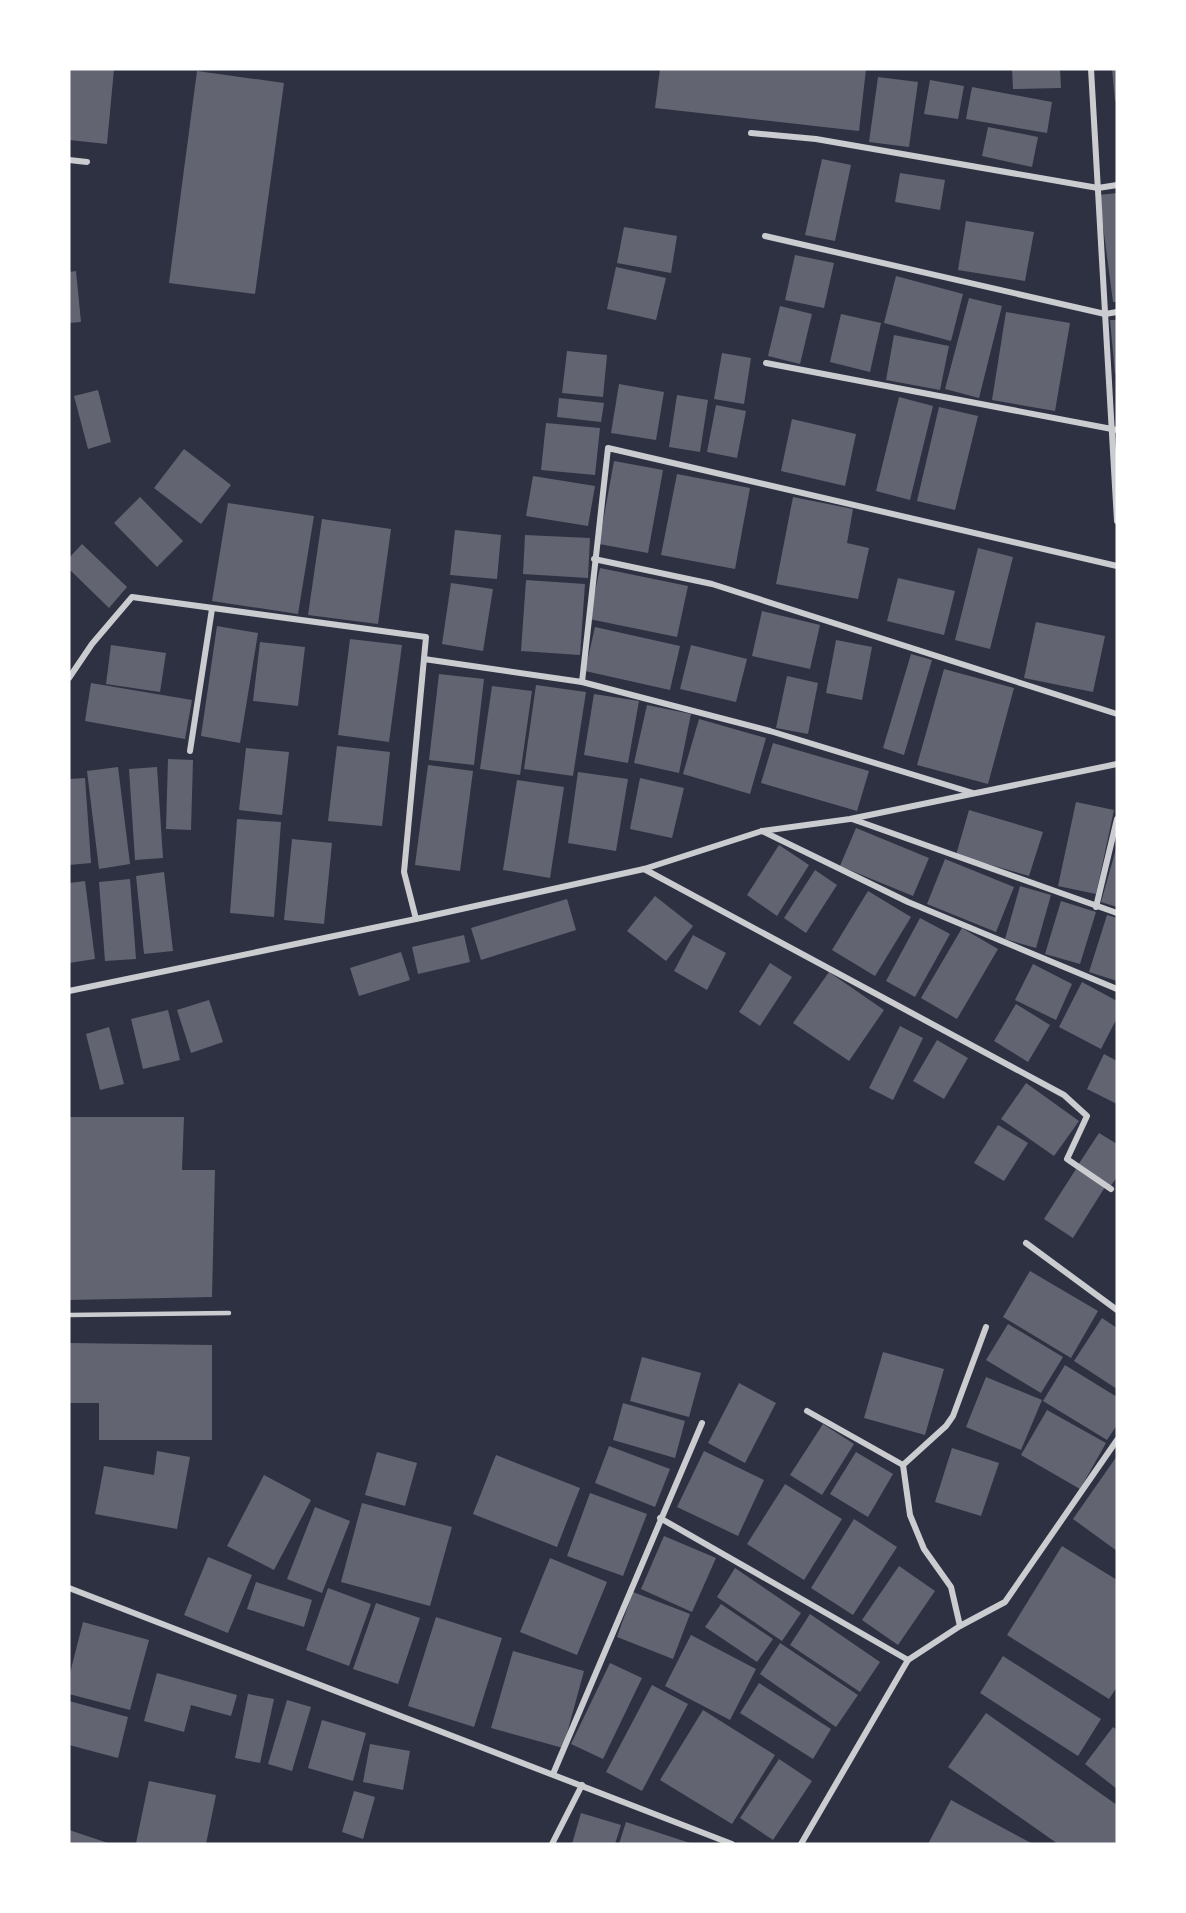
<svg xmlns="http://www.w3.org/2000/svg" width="1186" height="1913" viewBox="0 0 1186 1913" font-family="'Varela Round',sans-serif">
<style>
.building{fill:#626471}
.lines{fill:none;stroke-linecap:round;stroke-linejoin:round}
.service{stroke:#caccd0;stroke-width:4.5}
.minor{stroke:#caccd0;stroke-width:6}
</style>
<rect width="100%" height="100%" fill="#2d3142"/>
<g class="building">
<polygon points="69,69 114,69 107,144 69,140"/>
<polygon points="660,69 866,69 859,131 655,108"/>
<polygon points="1012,69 1060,69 1061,88 1013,89"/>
<polygon points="1112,69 1117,69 1117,101 1115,101"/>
<polygon points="197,71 284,83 255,294 169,283"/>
<polygon points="878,77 918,82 909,147 869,142"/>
<polygon points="930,80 964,86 958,119 924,114"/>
<polygon points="972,87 1052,102 1047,133 966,119"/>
<polygon points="988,127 1038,137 1032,167 982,156"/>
<polygon points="822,159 851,165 835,241 805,235"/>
<polygon points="900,173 945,180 940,210 895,202"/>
<polygon points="1117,193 1117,302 1113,302 1099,195"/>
<polygon points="966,221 1034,232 1025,281 958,270"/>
<polygon points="624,227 677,236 671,273 617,263"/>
<polygon points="795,255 834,263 824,308 785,300"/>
<polygon points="616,267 666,278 656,320 607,309"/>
<polygon points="76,271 81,322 69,323 69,272"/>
<polygon points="896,276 963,294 951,341 884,323"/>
<polygon points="969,298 1002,306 979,398 945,389"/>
<polygon points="780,306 812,314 800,364 768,356"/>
<polygon points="1006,312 1070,323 1055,411 992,400"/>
<polygon points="841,314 881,323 870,372 830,362"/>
<polygon points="1110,320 1117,320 1117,374 1115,374"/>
<polygon points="894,335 949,346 940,390 886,380"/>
<polygon points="567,351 607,355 603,397 562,393"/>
<polygon points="722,353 751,358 744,404 714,399"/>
<polygon points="619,384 664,392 656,440 611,433"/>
<polygon points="98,390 111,442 88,449 74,396"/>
<polygon points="677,395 708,400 700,452 669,447"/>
<polygon points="899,397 933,406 910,500 876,491"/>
<polygon points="559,398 604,403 601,422 557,417"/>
<polygon points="716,405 746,411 737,458 707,452"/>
<polygon points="939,407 978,416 955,510 917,501"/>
<polygon points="792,419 856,434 845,486 781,471"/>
<polygon points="546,423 600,428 595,475 541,470"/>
<polygon points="184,449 231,485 201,524 154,488"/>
<polygon points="614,461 663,470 648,553 599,544"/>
<polygon points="677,474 750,488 735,569 661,555"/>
<polygon points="533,476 595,486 588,526 526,516"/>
<polygon points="140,497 183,541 157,567 114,523"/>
<polygon points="793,497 853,509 847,543 869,548 858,599 776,584"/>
<polygon points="228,503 314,516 298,614 212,601"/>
<polygon points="322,519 391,529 378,624 308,615"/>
<polygon points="455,530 501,535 497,579 450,575"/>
<polygon points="525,535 590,538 588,578 523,574"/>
<polygon points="82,544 127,587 109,608 69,569 69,558"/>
<polygon points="978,548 1013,557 990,649 955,640"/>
<polygon points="600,568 688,586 677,637 589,619"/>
<polygon points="898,578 955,591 944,635 887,621"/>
<polygon points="526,580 585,584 580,655 521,651"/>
<polygon points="451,583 493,589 483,651 442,644"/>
<polygon points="762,611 820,625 810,669 752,656"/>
<polygon points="1036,622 1105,636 1093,692 1024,678"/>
<polygon points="217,626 258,633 240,743 201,736"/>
<polygon points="595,627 680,646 670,690 585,671"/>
<polygon points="350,639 402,645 389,742 338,735"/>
<polygon points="836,640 872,647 862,700 826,693"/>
<polygon points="260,642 305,647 298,706 253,701"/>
<polygon points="111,645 166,653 160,692 106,684"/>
<polygon points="691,645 747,659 736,702 680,689"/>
<polygon points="911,654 932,660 904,755 883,748"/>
<polygon points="944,669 1014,688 988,784 917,765"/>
<polygon points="439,674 484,679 474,765 429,760"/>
<polygon points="787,676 818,683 808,734 776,728"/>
<polygon points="91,683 192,700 185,739 85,721"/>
<polygon points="536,685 586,692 573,776 524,769"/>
<polygon points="492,686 532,691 520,775 480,769"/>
<polygon points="594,694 639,701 628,763 584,755"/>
<polygon points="647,705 691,714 679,773 634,763"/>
<polygon points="699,719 766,738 750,794 683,774"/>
<polygon points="773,743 869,771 857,811 761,783"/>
<polygon points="337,746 390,752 382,826 328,821"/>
<polygon points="246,748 289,752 282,815 239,810"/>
<polygon points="168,759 193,760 191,830 166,829"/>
<polygon points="428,765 473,771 460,871 415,865"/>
<polygon points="118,767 130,864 99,869 87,771"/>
<polygon points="157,767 163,858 135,860 129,769"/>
<polygon points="578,772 628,779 616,851 568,843"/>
<polygon points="85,778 91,863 69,865 69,779"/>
<polygon points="640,778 684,788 672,838 630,829"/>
<polygon points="517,780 564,787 550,878 503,870"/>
<polygon points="1076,802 1114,810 1096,894 1058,886"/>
<polygon points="969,810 1043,832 1029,876 956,855"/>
<polygon points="237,819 281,822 274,917 230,913"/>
<polygon points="856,828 929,858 913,896 840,866"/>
<polygon points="292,839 332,843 324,924 284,920"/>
<polygon points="779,845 809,865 777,916 747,895"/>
<polygon points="1116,849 1117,849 1117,907 1101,902"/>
<polygon points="945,859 1014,887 996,932 927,904"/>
<polygon points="815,870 837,885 806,933 784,918"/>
<polygon points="164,872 173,951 144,954 136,876"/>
<polygon points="130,879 136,959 105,961 99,882"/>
<polygon points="85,881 95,959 69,963 69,883"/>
<polygon points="1020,886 1051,895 1036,948 1005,939"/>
<polygon points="868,891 911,917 875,976 832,950"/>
<polygon points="655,896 693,926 666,961 627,931"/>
<polygon points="567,899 576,930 481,960 471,928"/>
<polygon points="1061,901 1096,912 1080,964 1045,954"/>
<polygon points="1107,915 1117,918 1117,981 1089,972"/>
<polygon points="920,918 950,934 915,997 886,981"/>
<polygon points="962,928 998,949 957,1019 921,998"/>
<polygon points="464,935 470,962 418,974 412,947"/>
<polygon points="693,935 726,953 707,990 674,971"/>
<polygon points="401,952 410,980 359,996 350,968"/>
<polygon points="770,963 792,977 760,1026 739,1012"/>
<polygon points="1033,964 1072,984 1056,1020 1015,1000"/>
<polygon points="829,972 884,1010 849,1061 793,1023"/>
<polygon points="1082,982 1117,1001 1117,1018 1101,1049 1059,1027"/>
<polygon points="209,1000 223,1042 191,1053 177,1010"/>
<polygon points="1016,1004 1050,1025 1028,1062 994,1041"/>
<polygon points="168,1010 180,1060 143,1069 131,1019"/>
<polygon points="900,1026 923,1038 893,1100 869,1088"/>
<polygon points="109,1027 124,1084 100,1090 86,1034"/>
<polygon points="937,1040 968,1058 944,1099 913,1081"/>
<polygon points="1104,1054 1117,1061 1117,1104 1087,1089"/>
<polygon points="1026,1083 1079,1121 1054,1156 1001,1119"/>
<polygon points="69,1117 184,1117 182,1170 215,1170 212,1297 69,1300"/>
<polygon points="998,1125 1028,1143 1004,1181 974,1163"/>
<polygon points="1099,1133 1117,1144 1117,1177 1110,1187 1078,1165"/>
<polygon points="1076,1169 1105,1187 1073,1238 1044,1219"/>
<polygon points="1030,1271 1098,1311 1071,1358 1003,1317"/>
<polygon points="1102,1318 1117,1328 1117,1389 1074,1361"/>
<polygon points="1008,1324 1063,1357 1041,1393 986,1360"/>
<polygon points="69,1343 212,1345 212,1440 99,1440 99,1403 69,1403"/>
<polygon points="883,1352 944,1369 925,1435 864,1418"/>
<polygon points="642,1357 701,1373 689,1417 630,1401"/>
<polygon points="1065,1365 1117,1397 1117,1425 1107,1440 1043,1401"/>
<polygon points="986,1377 1042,1400 1021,1450 966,1427"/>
<polygon points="739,1383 776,1403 745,1463 708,1443"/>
<polygon points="623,1403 685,1421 675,1458 613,1440"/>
<polygon points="1047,1410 1106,1443 1080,1489 1021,1455"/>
<polygon points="823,1424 854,1444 822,1495 790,1475"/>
<polygon points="609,1446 670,1469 655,1507 595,1483"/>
<polygon points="952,1448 999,1463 981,1516 935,1502"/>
<polygon points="157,1451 190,1457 177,1529 95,1514 104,1466 154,1475"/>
<polygon points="704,1451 764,1480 738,1536 677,1507"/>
<polygon points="377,1452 417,1463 405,1506 365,1495"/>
<polygon points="856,1452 893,1474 868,1517 830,1494"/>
<polygon points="496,1455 580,1488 557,1547 473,1514"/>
<polygon points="1117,1456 1117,1551 1073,1519"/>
<polygon points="264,1475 311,1500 274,1570 227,1546"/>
<polygon points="785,1484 842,1519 804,1580 747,1544"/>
<polygon points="590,1493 647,1514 623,1576 567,1556"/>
<polygon points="362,1503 452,1527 430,1606 341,1582"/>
<polygon points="315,1507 350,1521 322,1593 287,1579"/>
<polygon points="854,1519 897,1547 853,1615 811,1588"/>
<polygon points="664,1536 716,1558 692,1612 641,1589"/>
<polygon points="1062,1546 1117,1580 1117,1687 1109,1699 1007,1635"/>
<polygon points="208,1557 252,1575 228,1633 184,1615"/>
<polygon points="550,1558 607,1582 577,1655 520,1632"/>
<polygon points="899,1566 935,1591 898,1645 862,1620"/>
<polygon points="735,1568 801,1613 782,1641 717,1597"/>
<polygon points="256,1582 312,1600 304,1627 247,1609"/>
<polygon points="328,1588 371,1604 349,1666 306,1650"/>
<polygon points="633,1592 690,1614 673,1659 617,1637"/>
<polygon points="376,1603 420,1618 398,1684 353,1669"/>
<polygon points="721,1604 773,1639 757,1662 705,1627"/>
<polygon points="810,1614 880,1662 860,1692 790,1645"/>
<polygon points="436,1617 502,1638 474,1727 408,1706"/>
<polygon points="83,1622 149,1640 130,1710 69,1694 69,1677"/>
<polygon points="691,1635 756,1669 730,1720 665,1686"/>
<polygon points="780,1643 858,1695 836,1727 760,1674"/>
<polygon points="513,1651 584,1671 563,1748 491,1728"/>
<polygon points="1003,1656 1101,1719 1078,1756 980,1693"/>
<polygon points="610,1663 642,1678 603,1759 571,1744"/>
<polygon points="157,1673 237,1695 231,1716 191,1705 184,1732 144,1721"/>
<polygon points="759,1683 831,1729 813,1759 740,1713"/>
<polygon points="652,1685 688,1704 642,1791 606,1772"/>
<polygon points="248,1694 274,1699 260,1763 235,1758"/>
<polygon points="287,1700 311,1707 292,1771 268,1764"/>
<polygon points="69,1701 128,1717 118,1758 69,1745"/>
<polygon points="703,1710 775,1755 732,1824 660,1780"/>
<polygon points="986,1713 1117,1805 1117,1844 1058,1844 948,1767"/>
<polygon points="322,1720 366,1733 353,1781 308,1768"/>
<polygon points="1113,1727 1117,1730 1117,1789 1085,1764"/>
<polygon points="370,1744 410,1751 403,1790 363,1782"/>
<polygon points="779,1759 812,1781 773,1840 740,1818"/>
<polygon points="149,1781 216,1795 206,1844 136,1843"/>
<polygon points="354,1791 375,1797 363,1839 342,1832"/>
<polygon points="951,1800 1033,1844 928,1844"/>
<polygon points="581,1813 621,1825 615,1844 572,1844"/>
<polygon points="626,1822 693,1844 619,1844"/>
<polygon points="69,1830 111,1844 69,1844"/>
</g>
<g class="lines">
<polyline class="service" points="69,1315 229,1313"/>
<g class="minor">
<polyline points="1091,69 1117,521"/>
<polyline points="751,133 816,139 1098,188 1117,185"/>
<polyline points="69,160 87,162"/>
<polyline points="765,236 1105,314 1117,312"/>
<polyline points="766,363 1117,430"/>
<polyline points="594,559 712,584 1117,714"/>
<polyline points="424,659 582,682 770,731 973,793"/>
<polyline points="69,678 92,644 132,597 426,637 404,872 416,919"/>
<polyline points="582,682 608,448 1117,566"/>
<polyline points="190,751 212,609"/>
<polyline points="852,819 1117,913"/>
<polyline points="762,831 908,902 1117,989"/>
<polyline points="644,869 1064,1095 1087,1116 1067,1159 1111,1189"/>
<polyline points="1096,907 1117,819"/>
<polyline points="69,991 416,919 644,869 762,831 850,819 1117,764"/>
<polyline points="1026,1243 1117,1310"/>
<polyline points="807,1411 903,1465"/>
<polyline points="903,1465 910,1515 924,1549 951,1587 960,1626"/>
<polyline points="903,1465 946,1426 953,1416 986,1327"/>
<polyline points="660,1518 908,1660"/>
<polyline points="69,1588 732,1844"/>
<polyline points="553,1774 702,1423"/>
<polyline points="552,1844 582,1785"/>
<polyline points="801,1844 908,1660 960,1626 1005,1602 1117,1440"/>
</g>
</g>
<rect width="1186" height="1913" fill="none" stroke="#ffffff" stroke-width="141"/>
</svg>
